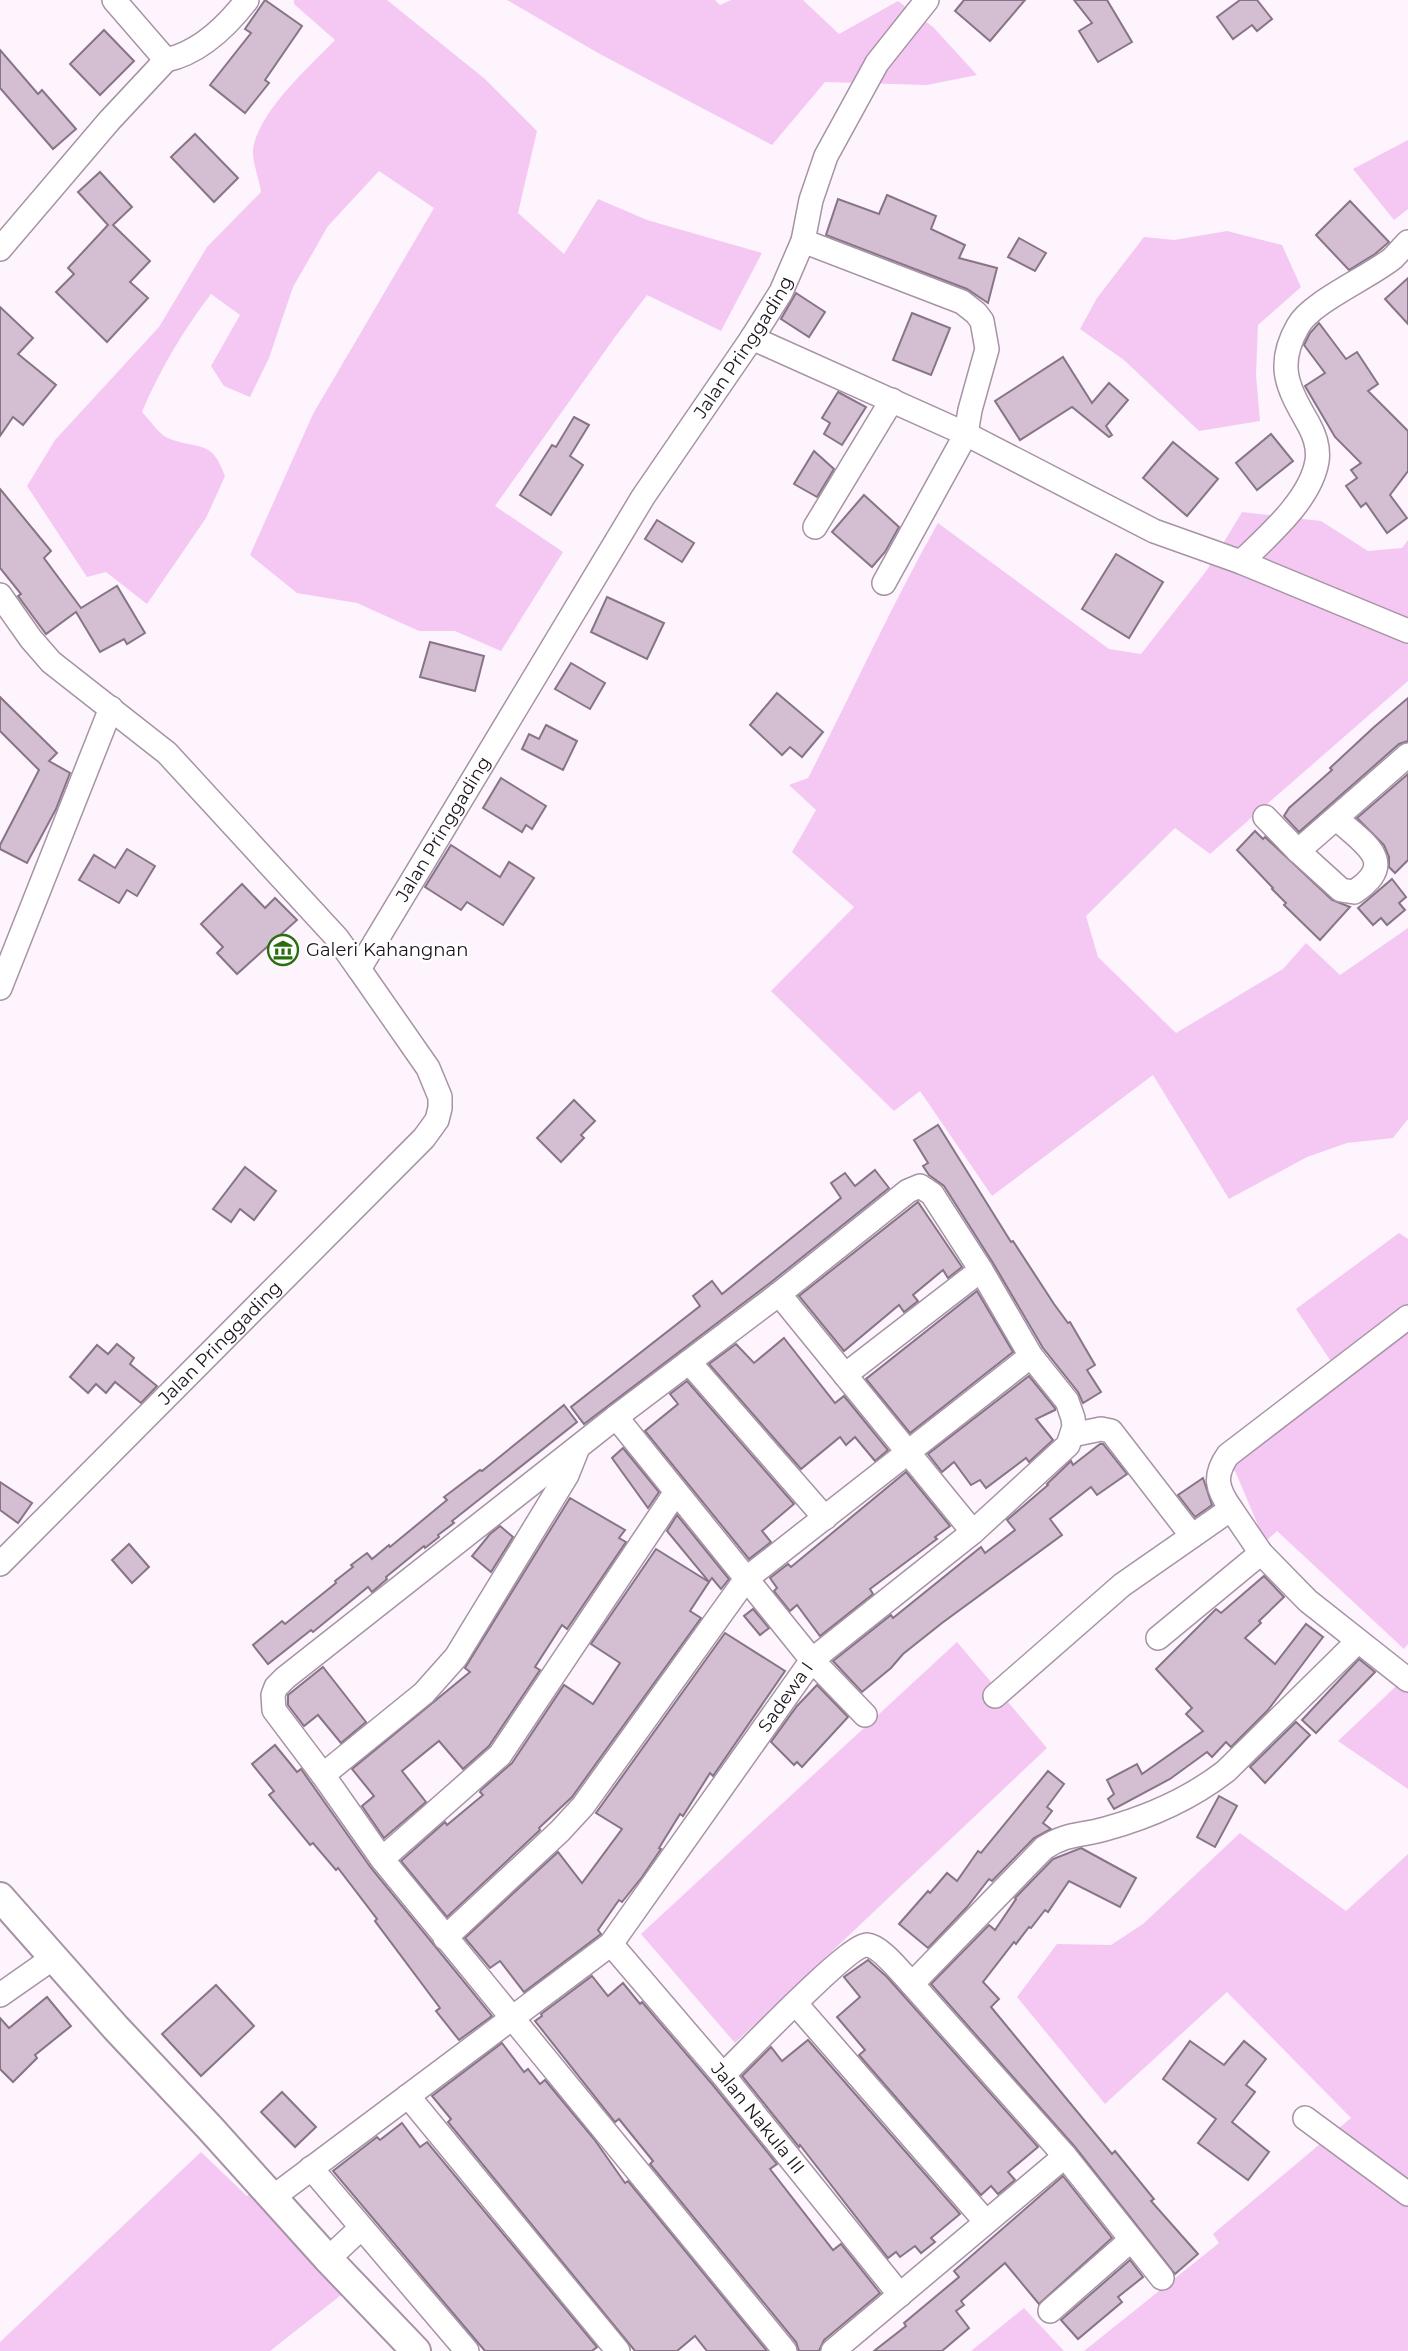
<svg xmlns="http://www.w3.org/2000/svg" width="1408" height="2351" viewBox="0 0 1408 2351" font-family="Montserrat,sans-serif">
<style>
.green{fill:#f4c8f2}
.building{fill:#d3bed2;stroke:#887487;stroke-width:2}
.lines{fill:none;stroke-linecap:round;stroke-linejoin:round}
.minor-casing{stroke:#a793a6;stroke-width:26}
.tertiary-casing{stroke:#a793a6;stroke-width:32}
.minor{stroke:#fff;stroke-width:23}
.tertiary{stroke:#fff;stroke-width:28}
.labels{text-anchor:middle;stroke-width:5;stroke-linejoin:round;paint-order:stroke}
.street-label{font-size:18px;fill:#1b131b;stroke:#fff}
.poi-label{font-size:18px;fill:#1b131b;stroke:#fff;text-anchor:start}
</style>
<rect width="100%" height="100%" fill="#fdf4fd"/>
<g class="green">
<path d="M294,0H387L485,79L537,131L518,213L564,254L598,199L647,220L762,253L721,331L647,295L615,337L495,506L563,552L501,651L455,631H419L357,603L297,593L250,555L313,414L434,208L379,171L328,226L293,287L269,358L250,397L224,386L211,366L240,315L211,294C184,329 159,371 142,412C150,420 160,436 170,439C200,450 212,439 225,476L206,518L147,604L106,572L87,577L27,486L55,440L159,327L207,247L261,192C259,179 252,161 253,149C259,111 309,67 335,40L294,4Z"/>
<polygon points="507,0 715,0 720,5 731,0 803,0 839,34 898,1 933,27 977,75 927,85 825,82 772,145 598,53"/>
<polygon points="1408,140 1408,209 1394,220 1353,169"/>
<polygon points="1227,231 1282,245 1301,287 1258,325 1256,375 1260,421 1199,431 1124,360 1080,329 1097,298 1144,237 1174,240"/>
<path d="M1242,512L1321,521L1368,551L1402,548L1408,540V681L1210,854L1175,828L1086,916L1098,957L1176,1033L1283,969L1306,943L1340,975L1408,928V1119L1393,1138L1347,1143L1307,1157L1229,1199L1153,1075L992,1196L920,1091L894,1111L771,991L854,907L792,852L816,810L789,785L808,778C852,693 891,606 938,523L1109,649L1141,654L1207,570Z"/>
<polygon points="1399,1233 1408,1239 1408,1644 1404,1649 1277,1531 1265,1542 1236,1473 1218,1447 1256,1422 1332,1363 1296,1309"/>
<polygon points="957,1642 1047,1748 735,2043 641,1934"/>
<polygon points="1408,1675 1408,1789 1338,1741"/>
<polygon points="1240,1833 1346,1911 1408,1854 1408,2351 1084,2351 1219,2243 1213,2234 1351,2118 1227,1992 1105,2104 1017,1997 1057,1944 1111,1945 1143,1924"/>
<polygon points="201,2152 247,2196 275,2176 364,2277 270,2351 0,2351 0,2342"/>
<polygon points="1024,2308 1064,2351 971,2351"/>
</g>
<g class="building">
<polygon points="265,0 302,26 265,80 269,83 245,113 210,85 251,33 245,29"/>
<polygon points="964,0 1025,0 990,41 955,11"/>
<polygon points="1074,0 1107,0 1132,42 1098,62 1079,31 1092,23"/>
<polygon points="1240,0 1257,0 1272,19 1257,31 1252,25 1233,39 1217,17"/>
<polygon points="104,30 134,61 100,95 70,64"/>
<polygon points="0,50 38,94 42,90 76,129 53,149 0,88"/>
<polygon points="195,134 238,178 214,202 171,157"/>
<polygon points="100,172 132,207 113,225 150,261 130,282 148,298 107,342 56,292 74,274 68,268 108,225 78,192"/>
<polygon points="887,195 936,216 931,229 965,245 959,258 997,268 988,303 967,289 826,235 838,199 879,214"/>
<polygon points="1350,201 1389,242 1375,254 1349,270 1316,235"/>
<polygon points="1019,238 1046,253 1035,271 1008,257"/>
<polygon points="1408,278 1408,324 1385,299"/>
<polygon points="796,293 825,312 809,337 781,319"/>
<polygon points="0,307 33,338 18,354 56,385 23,425 13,417 0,436"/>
<polygon points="912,313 950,328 931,375 893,360"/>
<polygon points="1319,323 1346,359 1357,352 1378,384 1368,391 1408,431 1408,471 1390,495 1407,518 1387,533 1366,503 1361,507 1346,486 1357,478 1351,470 1361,463 1335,437 1305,386 1325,373 1304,345 1310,333"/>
<polygon points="1063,357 1092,403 1109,383 1128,400 1106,426 1112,435 1109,437 1072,407 1020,440 995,401"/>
<polygon points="838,392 866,407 842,445 824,434 830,423 822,418"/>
<polygon points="574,417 589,425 570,456 583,465 551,515 520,495 552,445 556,447"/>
<polygon points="1271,434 1293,461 1257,490 1236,463"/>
<polygon points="1173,442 1218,479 1187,516 1143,478"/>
<polygon points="814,451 834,469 817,497 794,484"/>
<polygon points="0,489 51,551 44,558 81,608 117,586 145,633 127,644 124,639 100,652 76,612 46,634 18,596 21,594 0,568"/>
<polygon points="864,495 899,527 885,552 872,567 832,532"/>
<polygon points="657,520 694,543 682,562 645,539"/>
<polygon points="1116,554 1163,582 1129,638 1082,609"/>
<polygon points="607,597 664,623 647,659 591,632"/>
<polygon points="430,642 484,656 475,691 420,677"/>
<polygon points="571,663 605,683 590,709 555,689"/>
<polygon points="777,693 823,732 802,757 790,747 782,755 750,725"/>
<polygon points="0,697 57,753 49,761 70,773 56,809 27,863 0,849 0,845 39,770 0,731"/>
<polygon points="1408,698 1408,741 1399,744 1299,832 1284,816 1289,808 1332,770 1330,768 1373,728"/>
<polygon points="546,725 577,741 563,770 522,749 529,734 539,739"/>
<polygon points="1408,774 1408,860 1395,873 1389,867 1389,857 1384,845 1357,818"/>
<polygon points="501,778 546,806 532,829 526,825 522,832 483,808"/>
<polygon points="1255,831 1263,839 1265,837 1332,900 1350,907 1320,940 1284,905 1286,903 1272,889 1273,888 1237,850"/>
<polygon points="451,845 500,877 509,862 534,878 503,925 467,902 461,910 425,887"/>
<polygon points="127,849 155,866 137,896 127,890 119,903 79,880 94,855 115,868"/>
<polygon points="1392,879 1406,897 1399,903 1405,910 1387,925 1381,918 1373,925 1358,908"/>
<polygon points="242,884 265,908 275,898 297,920 237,974 217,953 223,947 201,924"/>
<polygon points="574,1100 595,1121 581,1135 584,1138 561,1162 537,1138"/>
<polygon points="938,1125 1011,1242 1013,1241 1054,1304 1068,1323 1070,1322 1095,1365 1087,1370 1101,1392 1083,1403 1078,1392 1043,1348 993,1263 944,1186 929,1175 923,1166 928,1163 914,1140"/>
<polygon points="245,1167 276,1191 254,1220 240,1209 231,1222 213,1209"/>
<polygon points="875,1170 889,1188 770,1283 584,1424 571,1407 700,1306 693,1296 712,1281 722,1294 841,1198 831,1183 845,1173 855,1186"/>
<polygon points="918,1202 962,1267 948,1278 943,1270 913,1295 918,1301 904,1312 899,1305 844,1351 799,1296"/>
<polygon points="977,1291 1013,1352 910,1433 866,1379"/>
<polygon points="784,1338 835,1403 844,1396 888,1450 875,1461 855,1437 846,1445 840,1437 801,1469 709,1364 736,1344 754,1363"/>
<polygon points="117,1344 134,1358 130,1364 157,1386 141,1403 115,1382 106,1393 96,1384 88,1393 70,1377 97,1345 108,1354"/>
<polygon points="1029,1376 1055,1408 1055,1410 1036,1419 1053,1440 1029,1462 1026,1458 986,1488 980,1480 971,1485 954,1462 942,1472 928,1454"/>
<polygon points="687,1381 794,1504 762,1531 771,1542 749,1559 645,1431 678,1404 670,1394"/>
<polygon points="564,1405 577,1422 452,1521 454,1523 438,1535 439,1537 425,1548 424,1546 386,1577 387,1579 372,1592 368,1587 313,1632 311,1630 268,1664 253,1645 282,1621 285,1624 336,1583 335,1581 353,1567 351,1565 367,1553 372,1559 389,1545 390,1547 447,1500 444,1497 480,1470 482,1471"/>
<polygon points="1100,1444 1103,1444 1127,1474 1097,1495 1091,1487 1050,1519 1062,1535 942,1623 903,1654 891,1668 862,1692 833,1661 891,1615 893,1618 981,1547 985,1553 1015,1530 1007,1520 1048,1485 1047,1484 1071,1461 1073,1465"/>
<polygon points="623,1448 659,1492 648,1508 612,1458"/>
<polygon points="906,1472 950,1526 935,1537 937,1539 870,1589 873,1594 820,1636 797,1605 790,1611 774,1591 777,1588 770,1578 788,1564 791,1567"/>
<polygon points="1203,1478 1212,1505 1195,1517 1178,1495"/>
<polygon points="0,1482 32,1503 18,1523 0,1510"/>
<polygon points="570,1498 625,1530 619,1538 626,1542 567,1629 562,1625 535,1667 540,1670 489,1746 463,1769 439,1741 402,1771 426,1802 384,1838 362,1806 374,1796 352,1769 470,1672 465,1668"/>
<polygon points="677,1515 729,1579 721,1589 712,1578 709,1582 667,1531"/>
<polygon points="500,1526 513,1537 491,1572 472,1556 490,1534"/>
<polygon points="129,1544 149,1567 132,1583 112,1560"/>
<polygon points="656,1549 709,1582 690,1611 701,1618 572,1797 539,1828 540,1830 447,1917 401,1861 445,1822 447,1825 483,1795 480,1792 481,1790 512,1763 564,1685 593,1704 620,1663 591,1644"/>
<polygon points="1264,1576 1284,1597 1259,1621 1261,1623 1245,1638 1275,1664 1306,1624 1323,1637 1268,1710 1231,1747 1226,1742 1212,1757 1207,1752 1170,1779 1114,1809 1108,1799 1114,1794 1107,1780 1137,1764 1142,1774 1203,1731 1186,1714 1192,1708 1156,1669 1216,1609 1221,1613"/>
<polygon points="753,1609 769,1628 760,1635 744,1616"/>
<polygon points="725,1633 785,1671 713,1776 710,1773 683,1816 680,1814 659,1848 661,1849 642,1877 622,1902 619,1900 598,1930 601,1934 524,1992 500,1961 490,1968 465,1938 558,1852 582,1883 622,1829 596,1813"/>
<polygon points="1359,1659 1375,1672 1316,1733 1302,1720"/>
<polygon points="323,1667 366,1722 341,1743 318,1715 304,1726 288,1705 288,1695"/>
<polygon points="817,1685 848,1717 802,1767 797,1762 794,1765 771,1742 797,1706"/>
<polygon points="1296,1722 1310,1735 1265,1783 1250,1767"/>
<polygon points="275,1745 297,1772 301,1769 371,1868 492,2016 459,2040 436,2011 440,2008 375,1921 377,1919 338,1868 336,1870 313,1843 310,1845 269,1795 274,1791 252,1764"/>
<polygon points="1048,1771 1064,1784 1047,1807 1052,1811 1043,1823 1051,1829 1034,1838 992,1881 989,1879 967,1907 928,1948 899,1924 928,1891 930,1893 947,1873 957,1881 978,1851 981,1853"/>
<polygon points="1219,1796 1237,1806 1215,1847 1197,1837"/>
<polygon points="1081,1848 1136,1878 1120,1907 1069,1881 1048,1912 1045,1910 1031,1928 1029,1927 1016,1944 1014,1942 983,1982 999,1999 991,2007 1112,2154 1115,2151 1154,2199 1151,2201 1198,2254 1175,2274 1075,2147 931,1984 989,1925 995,1930 1016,1899 1015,1898 1053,1859"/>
<polygon points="868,1960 887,1977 1038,2147 1008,2172 1015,2180 998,2194 991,2186 981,2195 859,2055 865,2050 837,2017 860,1997 844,1977"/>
<polygon points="592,1976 608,1996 623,1983 640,2004 642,2002 712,2084 777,2164 770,2169 833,2250 841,2244 880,2293 824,2340 819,2351 799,2351 796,2342 650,2164 653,2161 619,2119 615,2122 535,2021 542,2016 541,2014"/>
<polygon points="216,1985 254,2026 201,2076 162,2034"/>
<polygon points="47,1997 71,2026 35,2055 37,2058 13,2082 0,2069 0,2018 9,2028"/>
<polygon points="808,2040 960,2214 931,2238 935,2242 921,2253 915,2246 900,2257 896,2252 888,2258 800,2145 799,2147 742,2076 771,2047 782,2061"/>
<polygon points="1190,2041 1224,2065 1244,2041 1266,2059 1246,2085 1255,2092 1232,2122 1269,2152 1248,2180 1198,2143 1216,2119 1163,2079"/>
<polygon points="502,2043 524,2072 528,2069 540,2084 545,2080 594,2139 625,2183 628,2181 767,2351 707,2351 695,2336 677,2351 635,2351 448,2122 451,2119 432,2096"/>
<polygon points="282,2092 316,2127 295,2147 261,2112"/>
<polygon points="402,2123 420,2147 427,2142 597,2347 592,2351 485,2351 333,2171 377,2137 380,2140"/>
<polygon points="1063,2176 1112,2238 1039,2304 1005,2263 961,2301 964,2305 956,2311 969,2328 942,2351 874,2351 906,2326 904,2323 959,2277 954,2271"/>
<polygon points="1130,2260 1143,2277 1118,2297 1122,2302 1078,2339 1061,2320"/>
</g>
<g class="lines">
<g class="minor-casing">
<g id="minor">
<path d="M114,0L166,60C199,53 227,26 247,0"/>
<polyline points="803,241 962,302 976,313 982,321 987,349 970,410 966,434 884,583"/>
<polyline points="0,249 109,121 166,60"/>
<polyline points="752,338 966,434 1154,531 1241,562 1408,631"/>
<polyline points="815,527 892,400"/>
<path d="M1241,562C1268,536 1311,499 1317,461C1319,448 1315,436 1309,425C1288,388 1275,366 1298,326C1311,302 1370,277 1393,258C1398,253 1403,247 1408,242"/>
<polyline points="0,595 31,639 51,662 167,753 337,938 359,969"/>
<polyline points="1265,817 1298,851"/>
<path d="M1336,818C1363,843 1400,862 1354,892L1341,890L1298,851L1408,755"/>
<polyline points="0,988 111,708"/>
<polyline points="779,1294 973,1532"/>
<polyline points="689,1362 825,1518"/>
<polyline points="845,1375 981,1270"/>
<polyline points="616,1417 285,1678 276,1687 273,1695 274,1710 323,1775 382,1859 785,2351"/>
<polyline points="1072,1435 1101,1429 1111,1431 1192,1536"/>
<polyline points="1231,1509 1261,1553 1308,1601 1408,1680"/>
<path id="s1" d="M0,1564L424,1138L437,1120L440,1108V1097L428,1068L359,969L643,497L752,338L781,292L803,241L811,200L826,156L877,63L927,0"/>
<polyline points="1158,1638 1261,1553"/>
<path d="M995,1696L1122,1585L1231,1509C1217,1489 1213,1476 1228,1455L1408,1317"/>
<polyline points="323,1775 424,1693 456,1657 567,1475 577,1450"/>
<polyline points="382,1859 500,1755 676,1492"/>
<polyline points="445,1938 560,1831 583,1806 746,1579 1031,1356"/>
<path id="s2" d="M611,1944L723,2075L900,2295"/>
<polyline points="912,1984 1065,2156 1162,2278"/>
<polyline points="0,1995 53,1958"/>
<polyline points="796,2004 986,2222"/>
<path d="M723,2075C743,2056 848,1945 867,1945C881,1946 902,1974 912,1984L1044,1848C1067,1833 1080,1836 1105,1829C1149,1817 1190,1799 1226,1771L1358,1641"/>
<polyline points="408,2096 618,2351"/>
<polyline points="1305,2118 1408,2194"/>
<polyline points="311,2168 467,2351"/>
<path id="s3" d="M272,2198L611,1944L812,1660L973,1532L1068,1445L1074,1427L1073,1418L1067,1401L1031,1356L981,1270L932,1194L920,1186L908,1191L779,1294L616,1417L812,1660L865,1715"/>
<polyline points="328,2259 361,2228"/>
<polyline points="1050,2311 1131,2240"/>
<polyline points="833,2351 1065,2156"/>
</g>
</g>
<g class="tertiary-casing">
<polyline id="tertiary" points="0,1897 116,2028 210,2128 328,2259 416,2351"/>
</g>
<use href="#minor" class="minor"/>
<use href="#tertiary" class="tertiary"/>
</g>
<defs>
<g id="museum-ring" transform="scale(1.575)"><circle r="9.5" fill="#fff" stroke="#296f0e" stroke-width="1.5"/><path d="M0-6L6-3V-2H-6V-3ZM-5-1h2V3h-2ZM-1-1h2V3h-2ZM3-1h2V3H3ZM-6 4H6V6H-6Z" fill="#296f0e"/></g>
</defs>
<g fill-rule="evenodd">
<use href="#museum-ring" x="283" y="950"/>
</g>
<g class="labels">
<g class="street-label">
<text dy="6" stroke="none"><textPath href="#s1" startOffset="1530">Jalan Pringgading</textPath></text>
<text dy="6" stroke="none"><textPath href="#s1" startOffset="962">Jalan Pringgading</textPath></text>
<text dy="6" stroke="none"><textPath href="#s1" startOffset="312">Jalan Pringgading</textPath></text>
<text dy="6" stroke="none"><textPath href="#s3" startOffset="726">Sadewa I</textPath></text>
<text dy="6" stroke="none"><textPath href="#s2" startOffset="228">Jalan Nakula III</textPath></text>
</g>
<g class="poi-label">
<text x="306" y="956">Galeri Kahangnan</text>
</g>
</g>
</svg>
